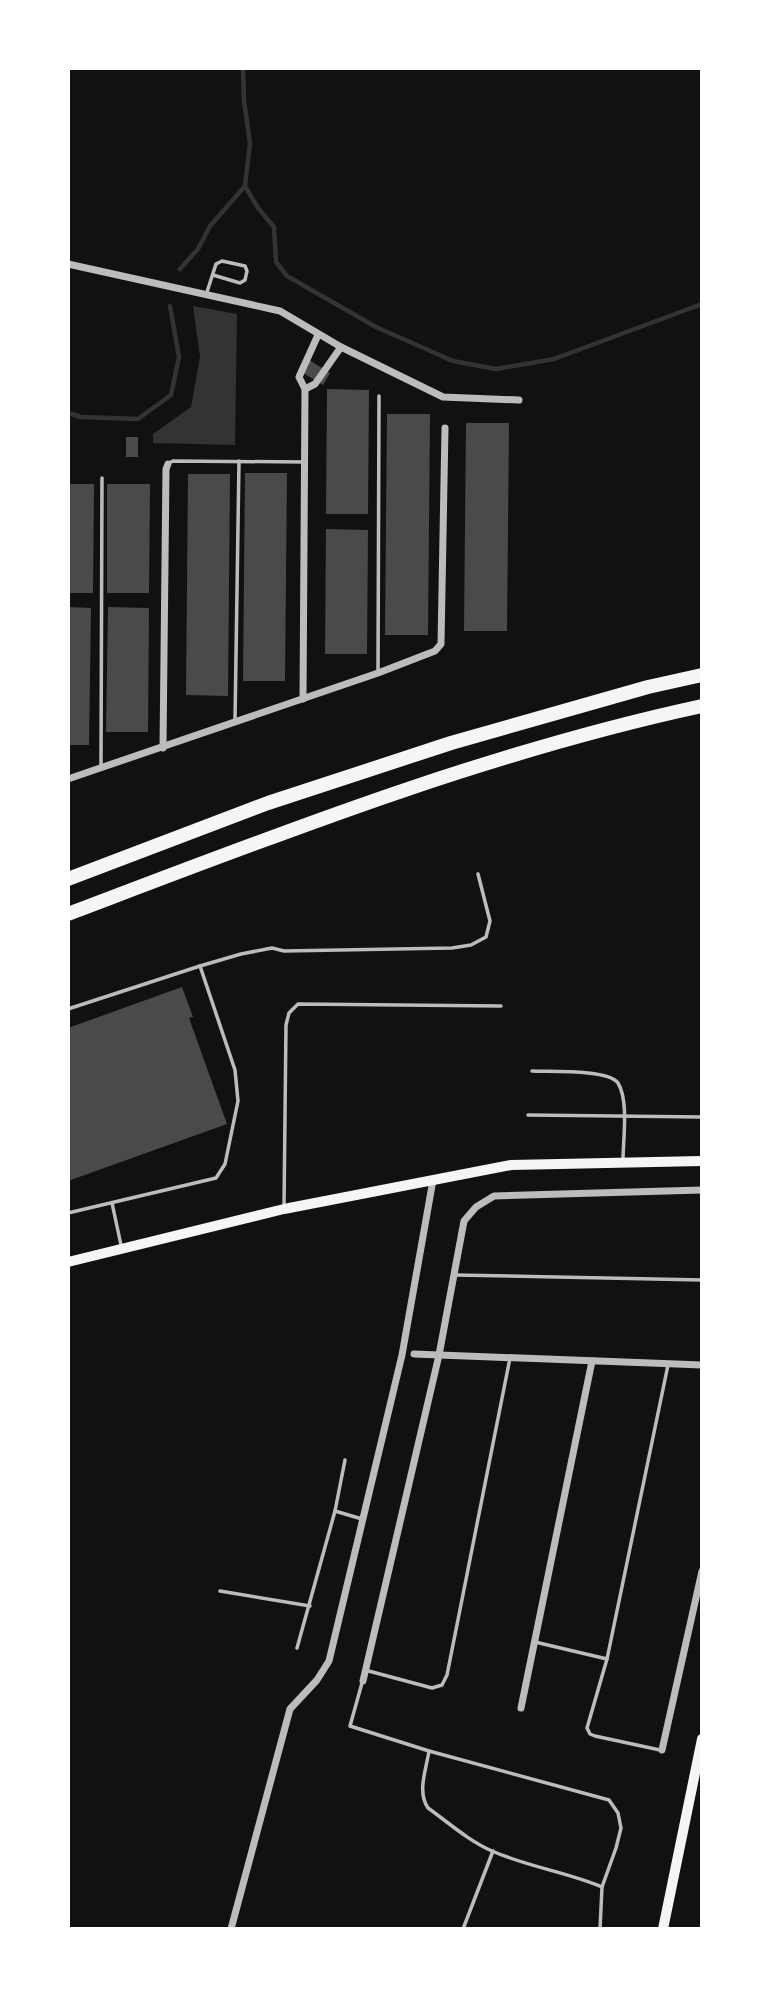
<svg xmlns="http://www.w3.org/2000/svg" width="770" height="1997" viewBox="0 0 770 1997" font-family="Cabin,sans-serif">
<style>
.water{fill:#333}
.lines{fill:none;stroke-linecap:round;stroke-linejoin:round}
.stream{stroke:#333;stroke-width:4.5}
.building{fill:#4a4a4a}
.service{stroke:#bcbcbc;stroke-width:3.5}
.minor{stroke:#bcbcbc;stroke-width:7}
.secondary{stroke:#f5f5f5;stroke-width:10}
.motorway{stroke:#f5f5f5;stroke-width:14}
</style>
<rect width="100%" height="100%" fill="#111"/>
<polygon class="water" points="193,306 237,314 235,445 153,443 153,434 191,407 200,357"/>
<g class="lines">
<g class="stream">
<polyline points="243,68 244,101 250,143 245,186 258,208 274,227 276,262 287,276 376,327 453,361 496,369 554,359 702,304"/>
<polyline points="180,269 198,249 210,226 245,186"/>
<polyline points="68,413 81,417 138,419 171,395 179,357 170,306"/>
</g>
</g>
<g class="building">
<polygon points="306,358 330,373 323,385 298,370"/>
<polygon points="327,389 369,390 368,514 326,514"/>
<polygon points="387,414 430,414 428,635 385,635"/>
<polygon points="466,423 509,423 507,631 464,631"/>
<rect x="126" y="437" width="12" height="20"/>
<polygon points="245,473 287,473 285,681 243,681"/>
<polygon points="188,474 230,474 228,696 186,695"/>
<polygon points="68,484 94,484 93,593 68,593"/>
<polygon points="107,484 150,484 149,593 107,593"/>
<polygon points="326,529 368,530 367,654 325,654"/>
<polygon points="68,607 91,608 89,745 68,745"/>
<polygon points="108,607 149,608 148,732 106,732"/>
<polygon points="182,987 193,1017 189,1018 227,1124 68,1181 68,1028"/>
</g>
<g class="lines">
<g class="service">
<polyline points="206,295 216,264 222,261 245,266 247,271 245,280 240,283 213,275"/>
<polyline points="169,463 173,461 305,462"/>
<polyline points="378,671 379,396"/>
<polyline points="235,721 239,461"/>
<polyline points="101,767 102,478"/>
<polyline points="68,1009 200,966 241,954 272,948 284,951 452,948 471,945 486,937 490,921 478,874"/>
<path d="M532,1071C549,1072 608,1069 618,1083C629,1101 623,1140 623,1160"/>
<polyline points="528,1115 702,1117"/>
<polyline points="112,1203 121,1245"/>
<polyline points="284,1207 286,1025 289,1013 298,1004 501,1006"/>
<polyline points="68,1213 216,1178 225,1164 238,1101 235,1070 200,966"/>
<polyline points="455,1275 702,1280"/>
<polyline points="335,1511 345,1460"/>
<polyline points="220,1591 310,1606"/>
<polyline points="535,1642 607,1659"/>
<polyline points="297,1648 335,1511 362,1519"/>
<polyline points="365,1670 432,1688 442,1685 447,1675 510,1358"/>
<polyline points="362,1683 350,1726 429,1751 609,1800 618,1813 621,1828 616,1848 602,1887 600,1929"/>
<polyline points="660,1750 595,1736 590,1734 587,1728 607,1659 668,1365"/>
<path d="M429,1751C426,1770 417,1792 428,1808C449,1823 469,1841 492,1851C528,1867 567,1872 602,1887"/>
<polyline points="463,1929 493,1851"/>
</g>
<g class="minor">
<polyline points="68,264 280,311 341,347 443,397 519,400"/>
<polyline points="305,389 315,384 341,347"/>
<polyline points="303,699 305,389 299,377 318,335"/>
<polyline points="163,748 166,469 168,464"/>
<polyline points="68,779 378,673 435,651 441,644 445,428"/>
<polyline points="414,1354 702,1365"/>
<polyline points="363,1681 439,1355 464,1221 476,1207 494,1196 702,1190"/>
<polyline points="521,1708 592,1361"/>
<polyline points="662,1750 702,1571"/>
<polyline points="231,1929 290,1709 317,1680 329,1661 402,1355 433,1180"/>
</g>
<g class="secondary">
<polyline points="68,1262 284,1209 511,1165 702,1161"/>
<polyline points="663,1929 702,1739"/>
</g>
<g class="motorway">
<polyline points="68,879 268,803 451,743 648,687 702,675"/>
<path d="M68,914C276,835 484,753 702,706"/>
</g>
</g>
<rect width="770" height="1997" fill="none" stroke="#ffffff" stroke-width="140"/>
</svg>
